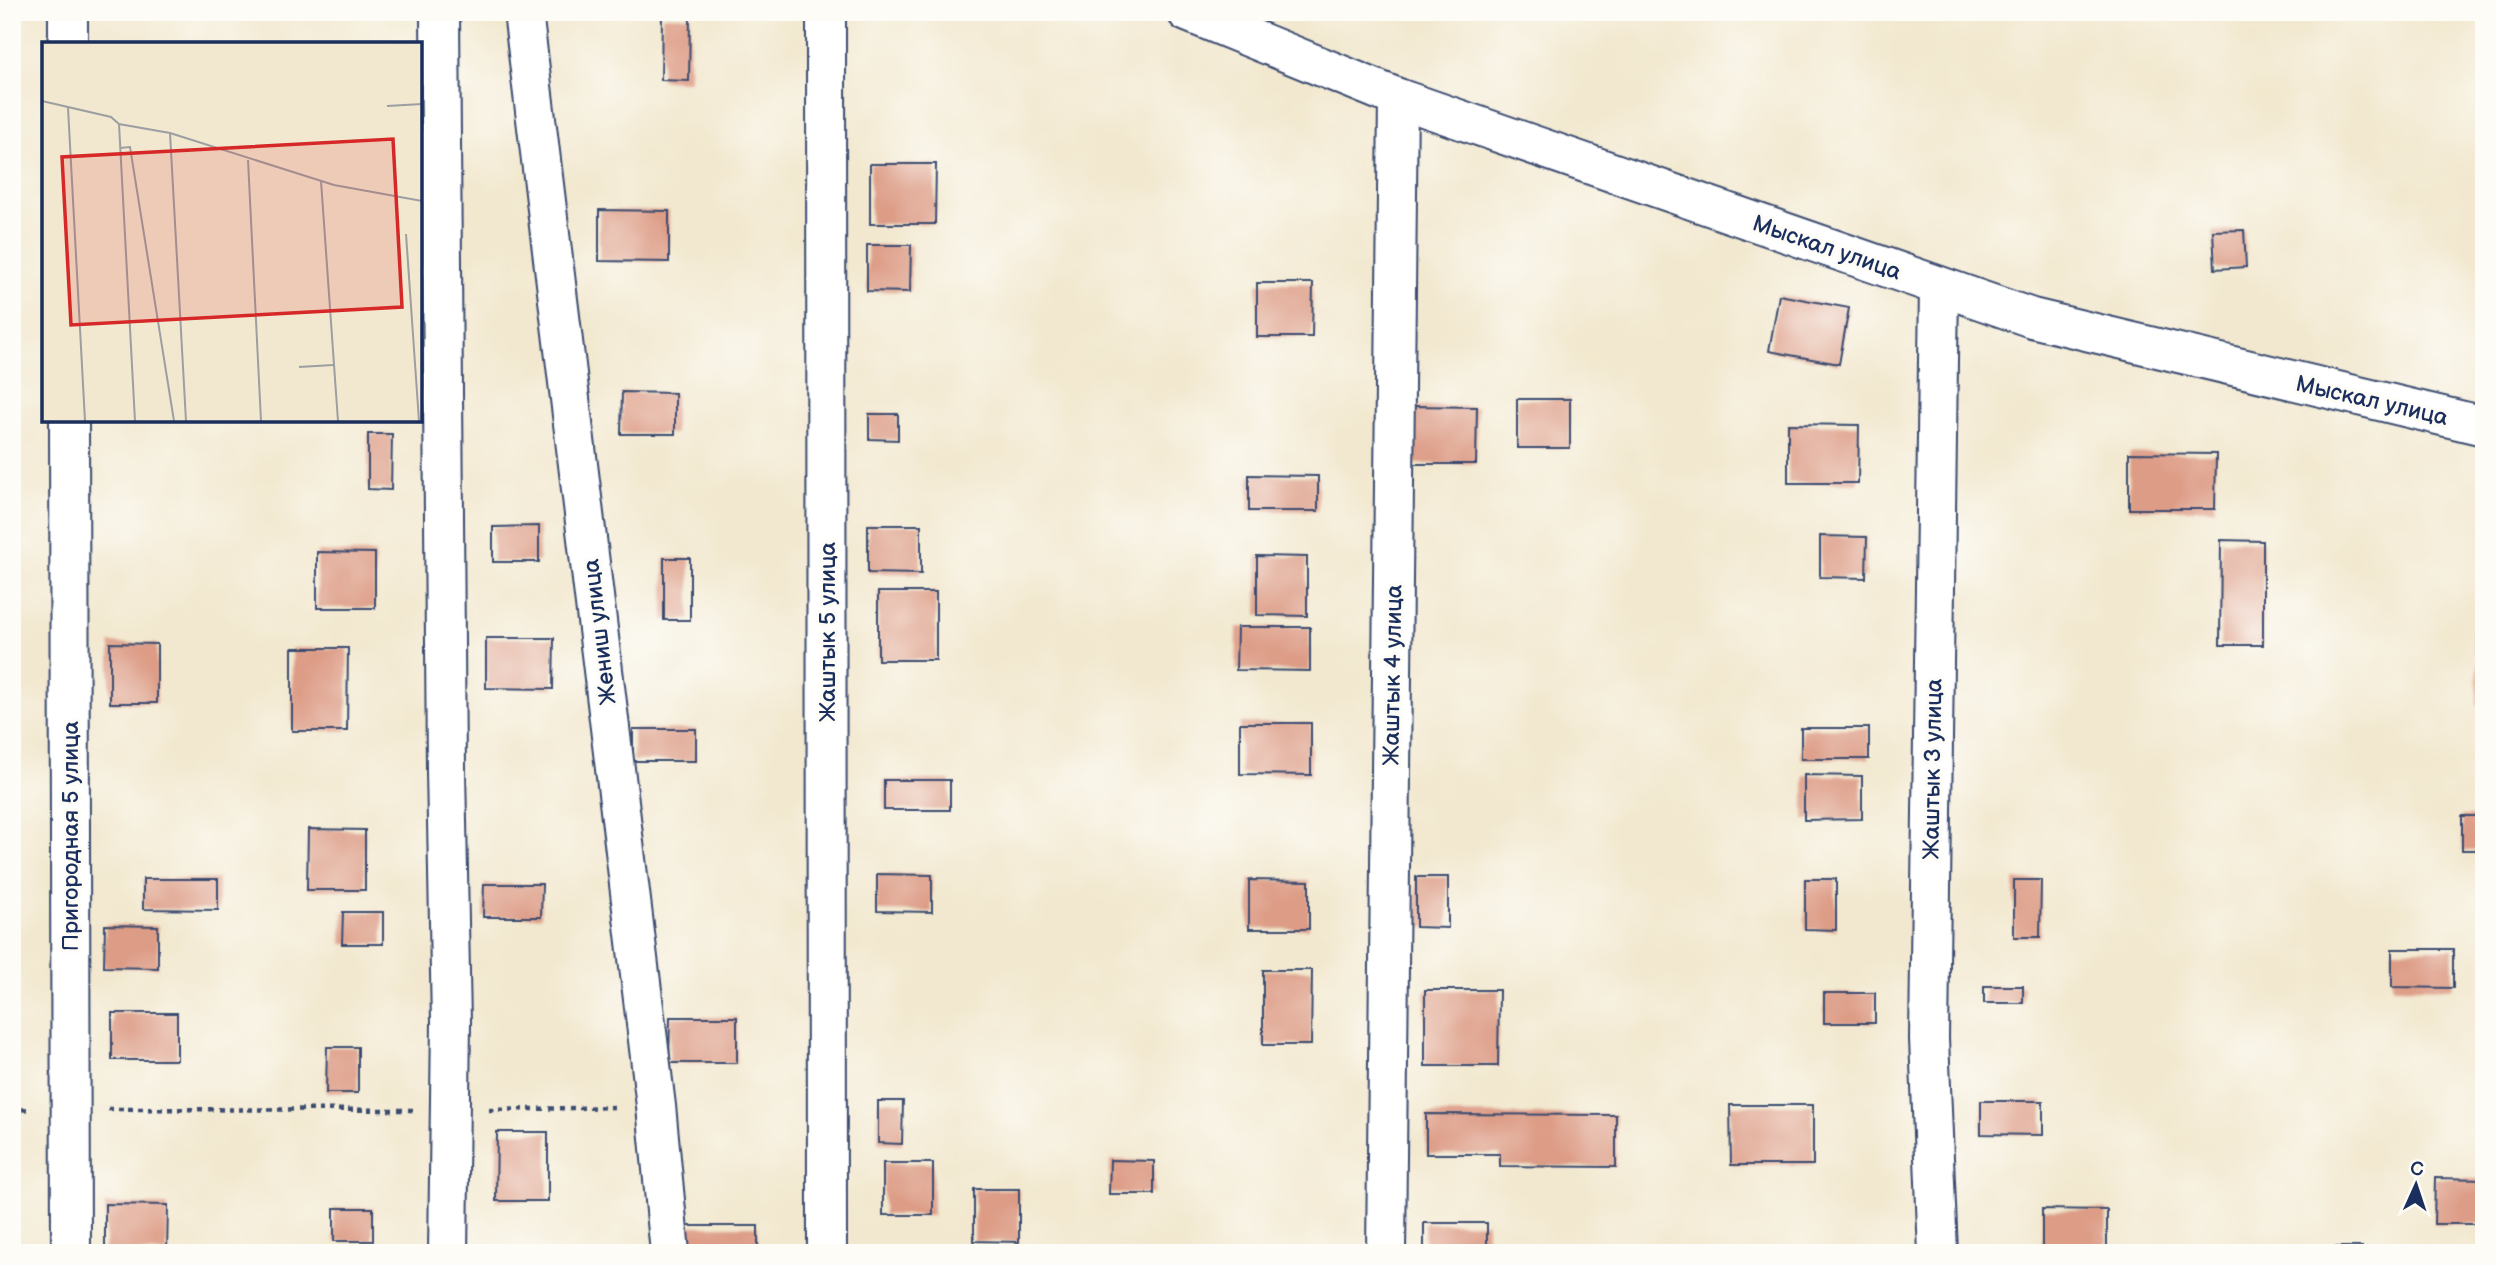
<svg xmlns="http://www.w3.org/2000/svg" width="2496" height="1265" viewBox="0 0 2496 1265" font-family="'Balsamiq Sans',sans-serif">
<style>
.building{fill:#dd9c86}
.lines{fill:none;stroke-linecap:round;stroke-linejoin:round}
.minor-casing{stroke:#3b4b6f;stroke-width:42}
.path{stroke:#3b4b6f;stroke-width:4.5;stroke-dasharray:5 5;stroke-linecap:butt}
.minor{stroke:#fff;stroke-width:38}
.labels{text-anchor:middle;stroke-width:7;stroke-linejoin:round;paint-order:stroke}
.street-label{font-size:23px;fill:#1b2f5e;stroke:#fdfcf7}
.inset-road{fill:none;stroke:#9c9ea2;stroke-width:2}
.view{fill:#d62828;fill-opacity:0.15;stroke:#d62828;stroke-width:3.5}
.inset-edge{fill:none;stroke:#1b2f5e;stroke-width:3.5}
</style>
<rect width="100%" height="100%" fill="#fdfcf7"/>
<filter id="ink" filterUnits="userSpaceOnUse"><feTurbulence type="fractalNoise" baseFrequency=".0143" numOctaves="2"/><feDisplacementMap in="SourceGraphic" scale="14" xChannelSelector="R" yChannelSelector="G"/><feConvolveMatrix kernelMatrix="1 2 1 2 8 2 1 2 1" color-interpolation-filters="sRGB"/></filter>
<filter id="wash" filterUnits="userSpaceOnUse"><feTurbulence type="fractalNoise" baseFrequency=".00686" numOctaves="4" result="noise"/><feDisplacementMap in="SourceGraphic" scale="28" xChannelSelector="R" yChannelSelector="G"/><feGaussianBlur stdDeviation="1.57" result="paint"/><feColorMatrix in="noise" values="0 0 0 0 0 0 0 0 0 0 0 0 0 0 0 0 0 1.4 0 .05"/><feComposite in="paint" operator="in"/></filter>
<g filter="url(#wash)">
<rect width="100%" height="100%" fill="#f2e8cf"/>
<g id="blocks">
<g class="building">
<polygon points="662,16 690,16 689,81 661,80"/>
<polygon points="870,164 936,164 935,224 870,224"/>
<polygon points="599,210 669,211 669,262 599,261"/>
<polygon points="2244,230 2246,267 2215,269 2213,231"/>
<polygon points="867,245 911,245 910,292 867,291"/>
<polygon points="1257,283 1313,283 1312,337 1257,337"/>
<polygon points="1779,295 1849,308 1839,364 1769,351"/>
<polygon points="622,392 675,393 675,434 621,434"/>
<rect x="1517" y="399" width="53" height="49"/>
<polygon points="1412,406 1477,407 1476,464 1411,464"/>
<polygon points="869,414 898,414 898,440 869,439"/>
<polygon points="1788,424 1859,425 1858,483 1788,483"/>
<polygon points="368,434 392,434 391,490 368,489"/>
<polygon points="2129,453 2216,454 2215,509 2129,509"/>
<polygon points="1249,475 1318,476 1318,511 1249,511"/>
<polygon points="868,525 921,525 921,574 868,573"/>
<polygon points="539,526 539,562 493,562 493,527"/>
<polygon points="1820,536 1867,537 1866,578 1820,577"/>
<polygon points="2221,540 2263,541 2263,645 2220,645"/>
<polygon points="317,552 375,553 375,608 317,608"/>
<polygon points="1257,556 1307,557 1307,616 1257,615"/>
<rect x="664" y="558" width="26" height="62"/>
<rect x="878" y="592" width="58" height="68"/>
<polygon points="1237,627 1310,627 1310,671 1236,670"/>
<polygon points="2478,631 2484,631 2484,705 2477,705"/>
<polygon points="486,638 554,638 553,689 486,688"/>
<polygon points="110,643 157,644 157,703 110,703"/>
<polygon points="292,648 348,648 347,731 292,731"/>
<polygon points="1240,723 1311,723 1311,775 1240,774"/>
<rect x="1801" y="728" width="68" height="31"/>
<rect x="633" y="729" width="63" height="32"/>
<polygon points="1804,775 1862,776 1862,819 1804,820"/>
<rect x="884" y="780" width="66" height="30"/>
<rect x="2462" y="816" width="22" height="34"/>
<polygon points="308,829 365,830 365,890 307,890"/>
<polygon points="877,874 932,875 932,912 877,911"/>
<polygon points="1416,877 1448,877 1448,928 1416,927"/>
<polygon points="143,879 218,879 218,910 143,909"/>
<polygon points="1805,879 1836,879 1836,930 1805,929"/>
<polygon points="1249,880 1309,881 1309,929 1249,929"/>
<polygon points="2014,880 2041,880 2040,937 2014,937"/>
<polygon points="484,884 542,884 541,917 483,917"/>
<polygon points="343,912 383,912 383,944 342,944"/>
<polygon points="105,925 158,926 158,968 104,967"/>
<polygon points="2392,949 2453,949 2453,988 2392,987"/>
<polygon points="1263,970 1312,970 1311,1045 1263,1045"/>
<rect x="1984" y="986" width="39" height="17"/>
<polygon points="1425,990 1499,990 1498,1066 1425,1066"/>
<rect x="1824" y="993" width="51" height="30"/>
<rect x="112" y="1013" width="65" height="47"/>
<polygon points="670,1017 737,1017 737,1063 669,1063"/>
<polygon points="327,1047 358,1047 358,1093 326,1093"/>
<polygon points="878,1101 903,1101 902,1144 878,1143"/>
<polygon points="1981,1101 2043,1101 2043,1135 1981,1134"/>
<polygon points="1730,1105 1813,1105 1813,1165 1731,1165"/>
<polygon points="1426,1114 1616,1115 1616,1167 1500,1166 1500,1154 1426,1154"/>
<polygon points="497,1132 548,1132 548,1201 496,1201"/>
<polygon points="1110,1160 1154,1161 1154,1194 1109,1194"/>
<rect x="883" y="1163" width="50" height="52"/>
<polygon points="2435,1178 2484,1179 2484,1224 2434,1224"/>
<polygon points="974,1189 1019,1189 1019,1242 974,1241"/>
<polygon points="105,1204 168,1205 167,1253 105,1253"/>
<rect x="334" y="1208" width="39" height="33"/>
<polygon points="2042,1209 2107,1210 2107,1253 2042,1253"/>
<rect x="1424" y="1223" width="63" height="30"/>
<rect x="684" y="1226" width="74" height="27"/>
<rect x="2315" y="1247" width="47" height="6"/>
</g>
</g>
</g>
<g filter="url(#ink)">
<use href="#blocks" fill-opacity="0" stroke="#3b4b6f" stroke-width="2"/>
<g class="lines">
<g class="minor-casing">
<g id="minor">
<polyline points="68,12 68,44"/>
<polyline points="440,12 446,771 451,1022 448,1253"/>
<polyline points="523,12 656,1106 670,1253"/>
<polyline points="826,12 827,1253"/>
<polyline points="1187,12 1398,98 2032,318 2484,426"/>
<polyline points="69,420 71,1253"/>
<polyline points="1386,1253 1398,98"/>
<polyline points="1938,1253 1929,1039 1939,286"/>
</g>
</g>
<g class="path">
<polyline points="108,1109 414,1110"/>
<polyline points="12,1110 32,1109"/>
<polyline points="489,1110 617,1107"/>
</g>
<use href="#minor" class="minor"/>
</g>
</g>
<g class="labels">
<g class="street-label">
<text transform="translate(1827 247) rotate(19)" y="8">Мыскал улица</text>
<text transform="translate(2372 400) rotate(13)" y="8">Мыскал улица</text>
<text transform="translate(599 632) rotate(-97)" y="8">Жениш улица</text>
<text transform="translate(827 632) rotate(-90)" y="8">Жаштык 5 улица</text>
<text transform="translate(1392 675) rotate(-89)" y="8">Жаштык 4 улица</text>
<text transform="translate(1932 769) rotate(-89)" y="8">Жаштык 3 улица</text>
<text transform="translate(70 836) rotate(-90)" y="8">Пригородная 5 улица</text>
</g>
</g>
<g transform="translate(42 42)">
<rect width="380" height="380" fill="#f2e8cf"/>
<path class="inset-road" d="M0,59L69,75L77,82L128,91L292,143L380,159M345,64L380,62M26,66L43,379M77,82L93,379M128,91L144,379M78,106L88,105L132,379M206,118L219,379M279,139L296,379M364,192L377,379M257,325L291,323"/>
<path class="view" d="M351,97L360,265L29,283L20,115Z"/>
<rect width="380" height="380" class="inset-edge"/>
</g>
<rect width="2496" height="1265" fill="none" stroke="#fdfcf7" stroke-width="42"/>
<g transform="translate(2416 1185) rotate(3)" stroke="#fdfcf7" stroke-width="5" paint-order="stroke">
<path d="M0-5L12 26L0 18L-12 26Z" fill="#1b2f5e"/>
<text y="-10" font-size="19" font-weight="bold" text-anchor="middle" fill="#1b2f5e">С</text>
</g>
</svg>
